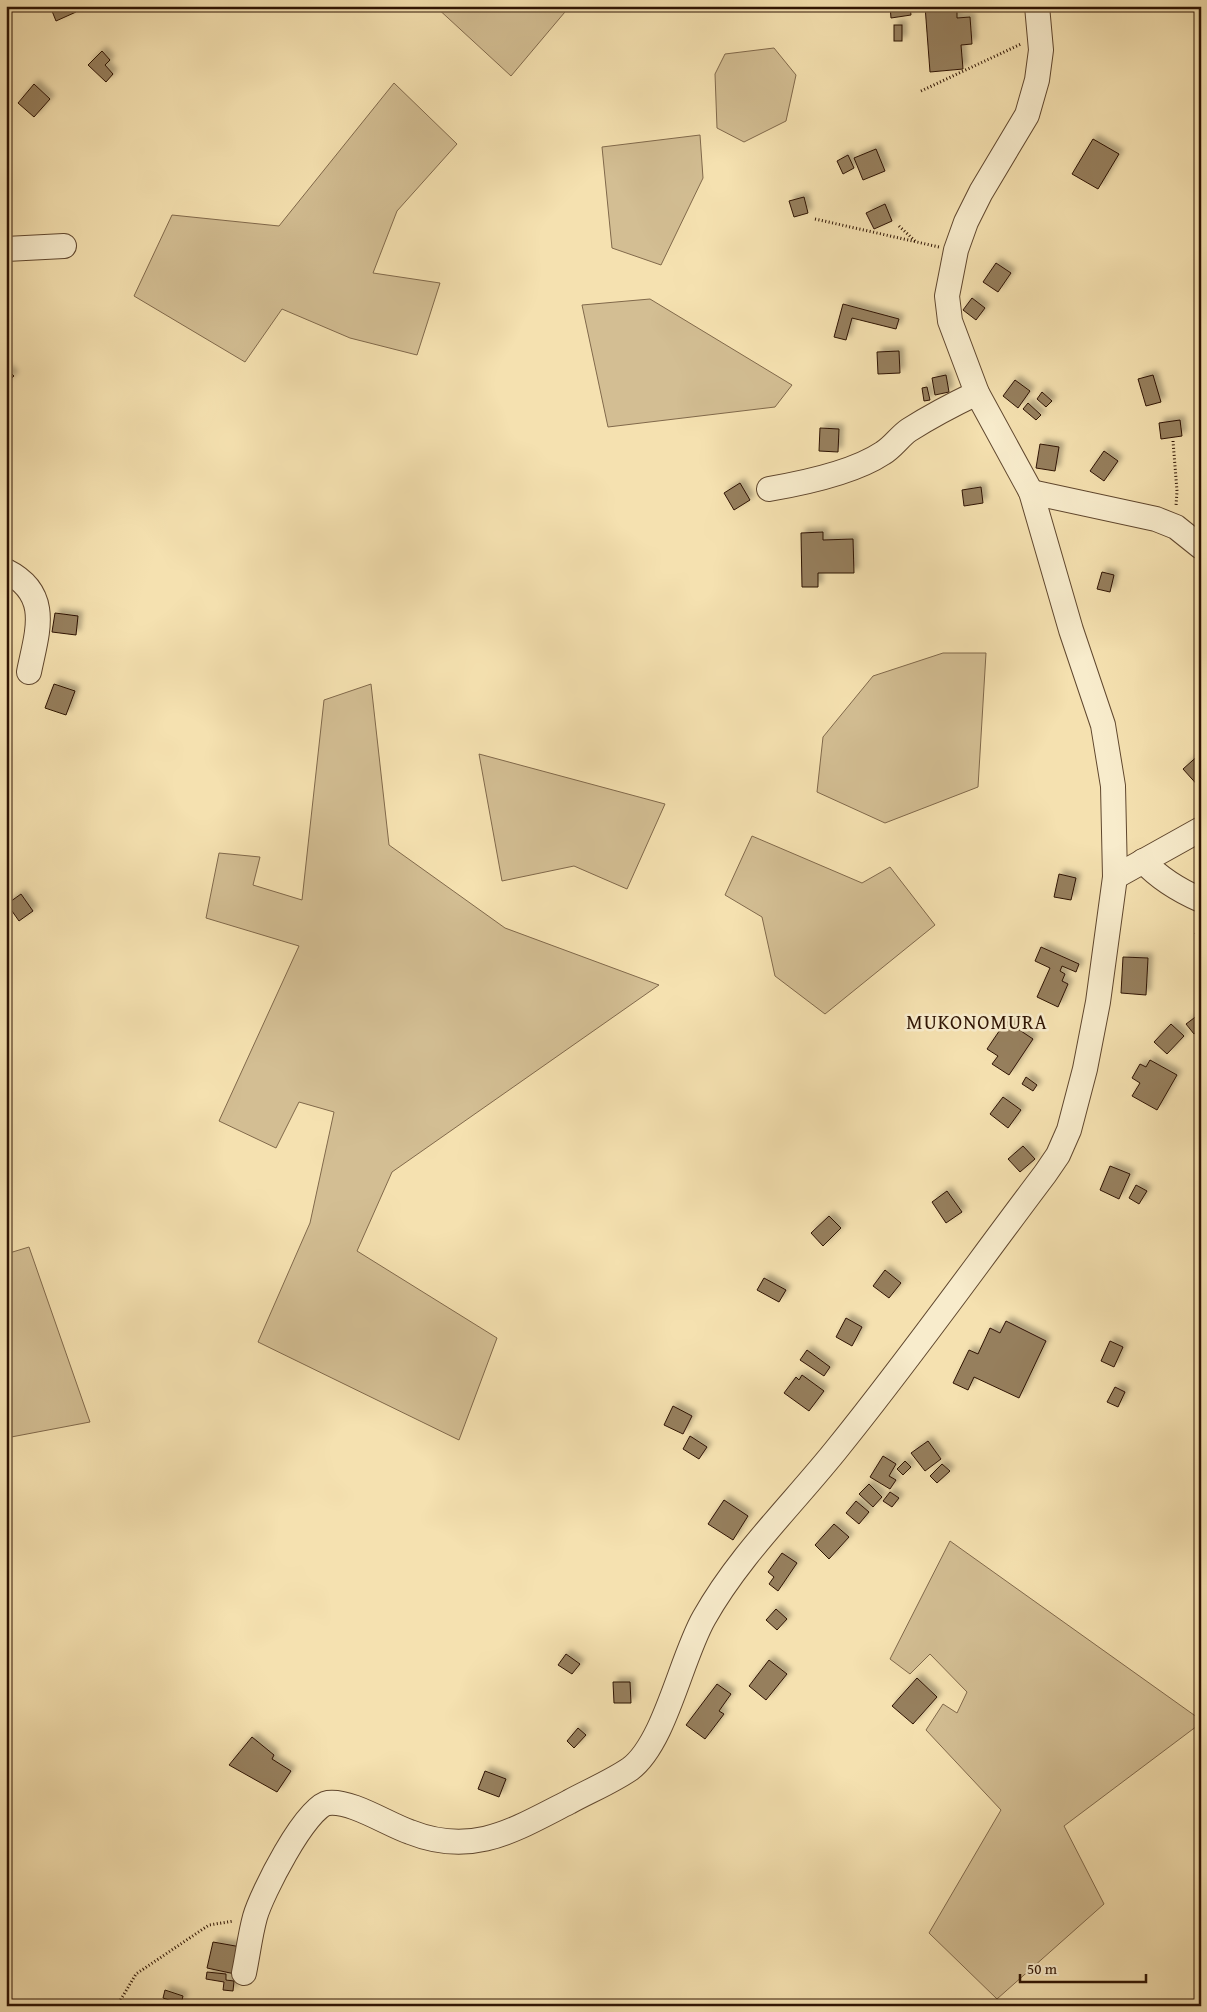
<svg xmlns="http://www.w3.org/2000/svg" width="1207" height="2012" viewBox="0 0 1207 2012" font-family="'Gentium Book Plus',serif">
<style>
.green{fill:#d3be93;stroke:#81694b}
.building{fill:#967f5d;stroke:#2f1403;filter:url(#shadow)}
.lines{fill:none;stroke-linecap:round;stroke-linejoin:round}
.minor-casing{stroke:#60472e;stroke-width:26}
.path{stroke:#2f1403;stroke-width:3;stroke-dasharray:1 2.5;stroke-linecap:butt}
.minor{stroke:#f8eccc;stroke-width:24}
.labels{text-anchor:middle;stroke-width:5;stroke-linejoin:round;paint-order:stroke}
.quarter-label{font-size:20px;letter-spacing:1px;fill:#2f1403;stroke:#f8eccc}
</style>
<defs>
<filter id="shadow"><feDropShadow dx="4.5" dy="-4.5" stdDeviation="2.5" flood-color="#0004"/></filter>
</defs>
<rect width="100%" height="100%" fill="#f5e1b0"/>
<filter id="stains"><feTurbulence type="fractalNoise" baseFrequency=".004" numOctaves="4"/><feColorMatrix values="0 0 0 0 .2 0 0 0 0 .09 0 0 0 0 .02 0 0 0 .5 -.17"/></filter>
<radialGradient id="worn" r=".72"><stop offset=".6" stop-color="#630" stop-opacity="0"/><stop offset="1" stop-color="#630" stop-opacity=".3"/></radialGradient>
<g class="green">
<polygon points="435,6 570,6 511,76"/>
<polygon points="774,48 796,75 786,121 744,142 717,128 715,74 725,54"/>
<polygon points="394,83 457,144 397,211 373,273 440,283 417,355 350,338 282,309 245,362 134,296 172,215 279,226"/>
<polygon points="700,135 703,178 661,265 612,248 602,147"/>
<polygon points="650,299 792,385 775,407 608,427 582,305"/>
<polygon points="943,653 986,653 978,787 885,823 817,792 823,737 873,676"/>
<polygon points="371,684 389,845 505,928 659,985 392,1172 357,1251 497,1338 459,1440 258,1342 310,1223 334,1112 299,1102 276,1148 219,1121 299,946 206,918 219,853 260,857 253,885 302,900 324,700"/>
<polygon points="479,754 665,804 627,889 574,866 502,881"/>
<polygon points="752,836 862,883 890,867 935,925 825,1014 775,976 762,917 725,895"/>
<polygon points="29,1247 90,1422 6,1438 6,1254"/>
<polygon points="950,1541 1201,1720 1201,1723 1064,1826 1104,1904 997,1999 929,1933 1001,1810 926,1730 943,1704 957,1713 967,1692 930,1654 910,1674 890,1659"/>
</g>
<g class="building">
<polygon points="50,6 73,6 76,12 56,21"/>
<polygon points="890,6 910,6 911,15 891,18"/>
<polygon points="925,6 957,6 957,18 970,17 972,44 961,45 963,69 930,72"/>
<rect x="894" y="25" width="8" height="16"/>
<polygon points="102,51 110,60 105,65 113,74 106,82 88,65"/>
<polygon points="34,84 50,99 34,117 18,103"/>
<polygon points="1093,139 1119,154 1098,189 1072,174"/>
<polygon points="876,149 885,171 863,180 854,158"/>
<polygon points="848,155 854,168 843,174 837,161"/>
<polygon points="804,197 808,213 794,217 789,201"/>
<polygon points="885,204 892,221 874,229 866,213"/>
<polygon points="996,263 1011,273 998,292 983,282"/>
<polygon points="972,298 985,308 976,320 963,310"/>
<polygon points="843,304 899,319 896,329 852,318 846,340 834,337"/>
<polygon points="899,351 900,373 878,374 877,352"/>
<polygon points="6,368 14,376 6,383"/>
<polygon points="946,375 949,392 935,395 932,378"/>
<polygon points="1153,375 1161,402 1146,406 1138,379"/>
<polygon points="1015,380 1030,391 1018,408 1003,396"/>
<polygon points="927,387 930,400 924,401 922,388"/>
<polygon points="1042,392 1052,401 1046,407 1037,399"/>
<polygon points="1028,403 1041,415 1036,420 1023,409"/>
<polygon points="1180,420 1182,436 1161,439 1159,423"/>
<polygon points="820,428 839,429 838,452 819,451"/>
<polygon points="1040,444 1059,447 1055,471 1036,468"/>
<polygon points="1104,451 1118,461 1104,481 1090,471"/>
<polygon points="740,483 750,500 734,510 724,493"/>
<polygon points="981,487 983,503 964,506 962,490"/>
<polygon points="823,532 823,540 853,539 854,573 818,573 818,587 802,587 801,533"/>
<polygon points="1102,572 1114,575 1110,592 1097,589"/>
<polygon points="55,613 78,616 76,635 52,632"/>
<polygon points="54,684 75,691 66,715 45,708"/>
<polygon points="1201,753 1201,789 1183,769"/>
<polygon points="1059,874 1076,878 1071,900 1054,897"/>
<polygon points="21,894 33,911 19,921 7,904"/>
<polygon points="1201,931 1201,948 1195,933"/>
<polygon points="1041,947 1079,964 1076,972 1062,966 1060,971 1065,974 1062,981 1068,984 1058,1007 1037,997 1050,968 1035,961"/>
<polygon points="1123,957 1148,958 1146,995 1121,993"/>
<polygon points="1198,1015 1201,1018 1201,1029 1194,1034 1186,1024"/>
<polygon points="1006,1021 1033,1039 1009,1075 992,1064 998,1056 987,1049"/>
<polygon points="1171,1024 1184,1036 1167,1054 1154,1042"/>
<polygon points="1150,1060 1177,1075 1157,1110 1132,1096 1140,1083 1132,1078 1140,1064 1146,1067"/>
<polygon points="1026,1077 1037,1085 1033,1091 1022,1084"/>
<polygon points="1003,1097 1021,1110 1008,1128 990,1114"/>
<polygon points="1023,1146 1035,1159 1020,1172 1008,1159"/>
<polygon points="1110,1166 1130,1174 1119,1199 1100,1190"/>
<polygon points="1136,1185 1147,1191 1139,1204 1129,1198"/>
<polygon points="947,1191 962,1212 946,1223 932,1202"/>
<polygon points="829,1216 841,1228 823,1246 811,1233"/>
<polygon points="885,1270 901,1283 889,1298 873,1286"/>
<polygon points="764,1278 786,1290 779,1302 757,1290"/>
<polygon points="846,1318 862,1327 852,1346 836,1337"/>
<polygon points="1006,1321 1046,1341 1019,1398 974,1377 968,1390 953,1383 969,1350 978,1354 990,1328 1000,1333"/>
<polygon points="1110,1341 1123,1347 1114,1367 1101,1361"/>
<polygon points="807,1350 830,1367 824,1376 800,1360"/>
<polygon points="802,1375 824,1391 809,1411 784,1393 796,1377 799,1380"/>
<polygon points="1115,1387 1125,1392 1118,1407 1107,1402"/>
<polygon points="673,1406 692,1416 683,1434 664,1425"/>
<polygon points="690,1436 707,1447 699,1459 683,1449"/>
<polygon points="928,1441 941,1459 925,1471 911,1453"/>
<polygon points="883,1456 896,1464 889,1476 896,1480 890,1489 870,1477"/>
<polygon points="905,1461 911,1467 903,1475 897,1469"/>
<polygon points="942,1464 950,1471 937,1483 930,1476"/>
<polygon points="869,1484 882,1497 873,1507 859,1494"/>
<polygon points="890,1492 899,1498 892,1507 883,1501"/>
<polygon points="724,1500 748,1516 733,1540 708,1524"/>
<polygon points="856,1501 869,1512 859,1524 846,1513"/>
<polygon points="834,1524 849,1537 829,1559 815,1545"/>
<polygon points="782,1553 797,1563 778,1591 769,1584 774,1577 768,1572"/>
<polygon points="776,1609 787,1619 777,1630 766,1620"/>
<polygon points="566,1654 580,1664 572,1674 558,1665"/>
<polygon points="769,1660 787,1674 766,1700 749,1686"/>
<polygon points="917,1678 937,1697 913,1724 892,1706"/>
<polygon points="613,1682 630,1682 631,1703 614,1703"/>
<polygon points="717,1684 731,1694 719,1711 724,1714 705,1739 686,1725"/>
<polygon points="578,1728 586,1735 574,1748 567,1741"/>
<polygon points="252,1737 274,1755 272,1759 291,1771 277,1792 229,1765"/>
<polygon points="485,1771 506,1779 499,1797 478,1789"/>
<polygon points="213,1942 241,1947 235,1974 207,1968"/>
<polygon points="207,1972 226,1974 226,1980 234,1981 233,1991 223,1990 224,1982 206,1979"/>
<polygon points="165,1990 183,1996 181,2004 163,1998"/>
</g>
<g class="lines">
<g class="minor-casing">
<g id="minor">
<polyline points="6,249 64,246"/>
<path d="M769,489C804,483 853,473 883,453C893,447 900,436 909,430C931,416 954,404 977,393"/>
<polyline points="1031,492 1156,519 1176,527 1201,547"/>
<path d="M6,571C52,594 37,632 29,672"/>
<path d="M1143,861C1160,879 1178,890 1201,900"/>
<polyline points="1115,877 1201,829"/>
<path d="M244,1973C248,1954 250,1935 255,1917C261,1895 306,1806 328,1803C351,1800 387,1824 410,1832C473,1857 514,1830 569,1802C589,1791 611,1782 630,1769C665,1743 681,1658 704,1618C740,1554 795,1502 840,1445C911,1357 977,1264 1045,1174L1058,1155L1069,1130L1085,1069L1098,1002L1115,877L1113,786L1103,725L1071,630L1031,492L977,393L950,321L947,296L956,250L966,222L981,192L1027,115L1037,80L1041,50L1037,6"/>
</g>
</g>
<g class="path">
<polyline points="921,91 1021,44"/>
<polyline points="815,219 939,247"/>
<polyline points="899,226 915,241"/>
<polyline points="1173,441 1177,491 1176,506"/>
<polyline points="117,2006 136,1974 209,1925 234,1921"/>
</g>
<use href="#minor" class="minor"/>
</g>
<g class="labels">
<g class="quarter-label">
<text x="977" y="1029">MUKONOMURA</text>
</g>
</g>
<rect width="1207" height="2012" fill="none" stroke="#f5e1b0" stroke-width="25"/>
<rect x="8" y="8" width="1192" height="1997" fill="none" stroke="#2f1403" stroke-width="2.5"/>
<rect x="12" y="12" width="1182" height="1987" fill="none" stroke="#2f1403"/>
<path d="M1020 1974v8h126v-8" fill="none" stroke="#2f1403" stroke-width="2.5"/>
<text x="1027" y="1974" font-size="15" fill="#2f1403" stroke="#f8eccc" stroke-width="4" paint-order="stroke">50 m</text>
<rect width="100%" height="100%" filter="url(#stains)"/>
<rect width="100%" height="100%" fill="url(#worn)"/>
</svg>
